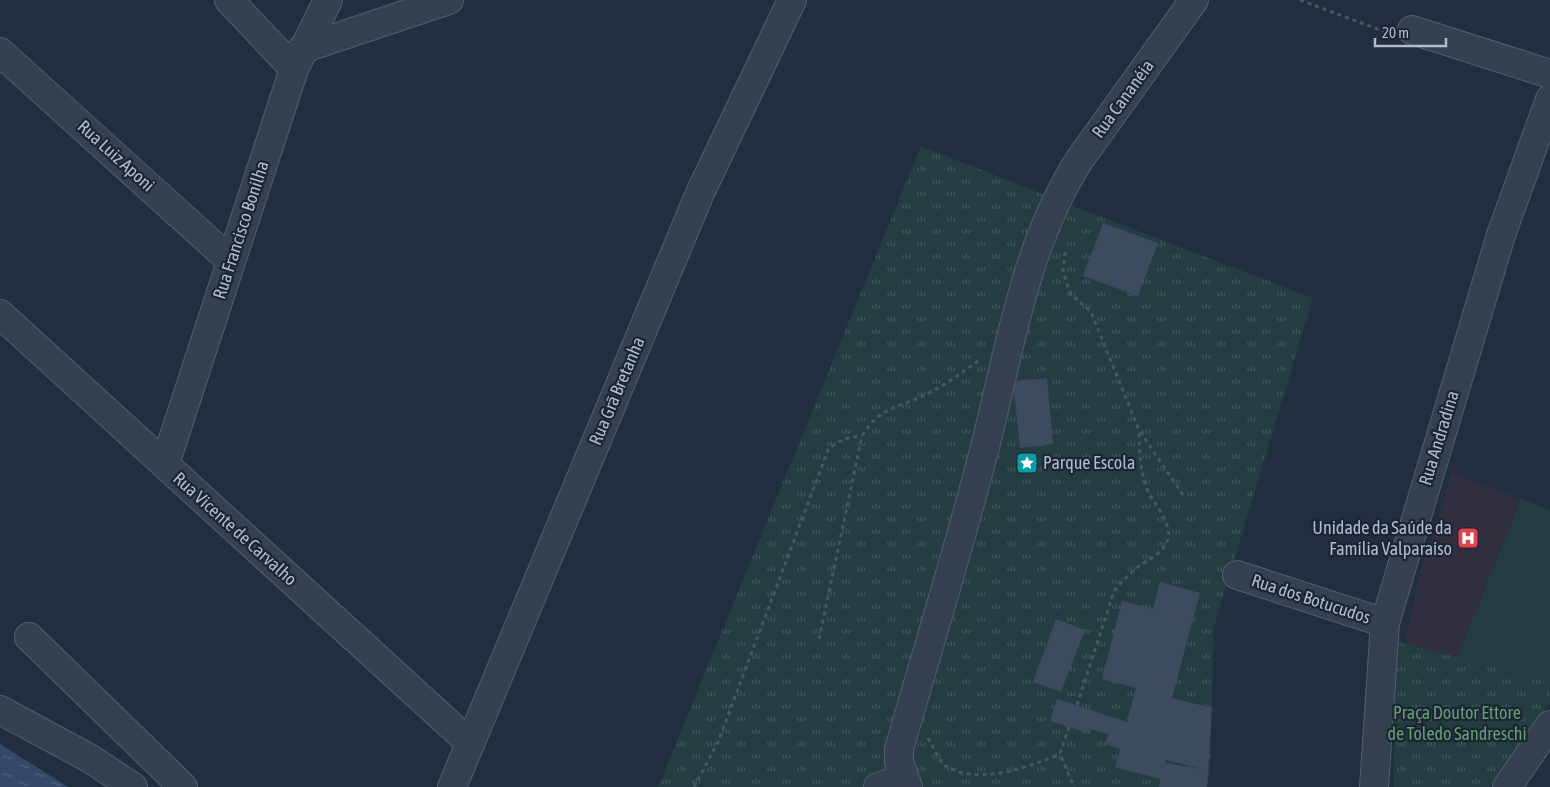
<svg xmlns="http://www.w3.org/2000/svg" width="1550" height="787" viewBox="0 0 1550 787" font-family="'Asap Condensed',sans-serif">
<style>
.medical{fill:#312e40}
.grass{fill:#243d41}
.park{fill:url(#park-tufts)}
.water{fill:url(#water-ripples)}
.building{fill:#3d4b60;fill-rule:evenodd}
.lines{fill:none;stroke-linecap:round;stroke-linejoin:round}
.minor-casing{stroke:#545e6e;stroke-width:30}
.path{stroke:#425a5e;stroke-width:3;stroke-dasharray:4 4;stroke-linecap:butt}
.minor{stroke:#364050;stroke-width:28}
.labels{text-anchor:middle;stroke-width:4.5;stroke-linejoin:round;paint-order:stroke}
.street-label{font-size:18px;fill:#b2bbcb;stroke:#1b2534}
.poi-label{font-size:18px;fill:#b2bbcb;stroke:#1b2534;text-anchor:start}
.park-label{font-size:18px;fill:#669e73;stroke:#1b2534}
</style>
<defs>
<pattern id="park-tufts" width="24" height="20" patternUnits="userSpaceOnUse" patternTransform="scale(1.25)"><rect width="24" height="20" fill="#243d41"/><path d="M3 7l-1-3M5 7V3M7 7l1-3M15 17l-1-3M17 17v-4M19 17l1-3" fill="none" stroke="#41575b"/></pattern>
<pattern id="water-ripples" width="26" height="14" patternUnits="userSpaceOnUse" patternTransform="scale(1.25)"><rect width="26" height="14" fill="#344969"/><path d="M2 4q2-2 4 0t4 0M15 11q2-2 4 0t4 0" fill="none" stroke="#4f617d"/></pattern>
</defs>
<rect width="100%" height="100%" fill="#212e40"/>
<polygon class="medical" points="1452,473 1521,499 1457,658 1405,643 1419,577"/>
<polygon class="grass" points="1521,499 1550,510 1550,682 1457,658"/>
<g class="park">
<polygon points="921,146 1070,205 1313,298 1214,627 1210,771 1207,787 658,787"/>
<polygon points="1393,640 1550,682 1550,703 1490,787 1394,787"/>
</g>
<polygon class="water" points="0,744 68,787 0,787"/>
<g class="building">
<polygon points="1103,223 1158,243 1138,296 1083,276"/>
<polygon points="1047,378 1053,444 1020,448 1013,381"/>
<path d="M1160,582L1200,593L1172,698L1212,708L1207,787H1159L1160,779L1115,767L1120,749L1105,744L1108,734L1090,729L1088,733L1050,721L1057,699L1127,722L1136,688L1102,679L1122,601L1153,609ZM1166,760L1202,769L1165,763Z"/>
<polygon points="1056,619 1085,630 1061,692 1033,682"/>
</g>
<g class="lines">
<g class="minor-casing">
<g id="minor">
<polyline points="229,0 294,69"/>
<polyline points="1412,30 1550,74"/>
<polyline points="302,49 449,0"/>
<polyline points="0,52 231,261"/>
<polyline points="0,314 470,743"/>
<polyline points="165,464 294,69 328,0"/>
<polyline points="1237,575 1385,623"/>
<polyline points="29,637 183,787"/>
<polyline points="0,710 89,758 133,787"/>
<polyline points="452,787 700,193 792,0"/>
<polyline points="878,787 903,778"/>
<path d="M908,787L899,762V749C926,655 955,561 980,466C1008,363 1021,251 1080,159L1194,0"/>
<polyline points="1374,787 1385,623 1501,235 1550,99"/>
<polyline points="1507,787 1550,725"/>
</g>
</g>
<g class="path">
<polyline points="1300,0 1388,33"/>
<polyline points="1065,252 1063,271 1068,287 1071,294 1091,312 1139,430 1185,498"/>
<path d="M819,639L862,436C880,405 901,408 929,393C946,384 962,373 978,361"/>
<path d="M1077,705L1114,591C1122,581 1130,574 1139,566C1148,560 1160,554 1166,544C1177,524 1150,502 1145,484C1140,466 1139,449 1139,430"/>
<polyline points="1069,727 1060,754 1074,787"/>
<path d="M928,738C933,746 937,756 943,764C973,787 1027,768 1060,754"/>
<path d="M694,787L718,742L828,450C839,440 847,437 862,436"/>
</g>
<use href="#minor" class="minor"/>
</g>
<defs>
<g id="sight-square" transform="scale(1.125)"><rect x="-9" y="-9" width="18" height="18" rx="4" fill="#0f9aa8" stroke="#1b2534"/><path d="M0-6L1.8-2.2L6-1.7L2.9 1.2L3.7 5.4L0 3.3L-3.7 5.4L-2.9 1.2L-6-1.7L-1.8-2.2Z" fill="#fff"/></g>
<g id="hospital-square" transform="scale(1.125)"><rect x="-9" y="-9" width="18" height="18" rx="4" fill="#e0444e" stroke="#1b2534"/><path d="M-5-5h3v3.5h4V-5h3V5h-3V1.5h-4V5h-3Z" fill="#fff"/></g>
</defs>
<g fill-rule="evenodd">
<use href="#sight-square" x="1027" y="463"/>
<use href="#hospital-square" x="1468" y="538"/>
</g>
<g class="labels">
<g class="street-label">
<text transform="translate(1123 99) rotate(-54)" y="6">Rua Cananéia</text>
<text transform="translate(116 156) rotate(42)" y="6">Rua Luiz Aponi</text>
<text transform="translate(241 230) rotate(-72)" y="6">Rua Francisco Bonilha</text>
<text transform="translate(617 391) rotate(-67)" y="6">Rua Grã Bretanha</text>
<text transform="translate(1439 438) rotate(-73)" y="6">Rua Andradina</text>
<text transform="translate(235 529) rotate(42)" y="6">Rua Vicente de Carvalho</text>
<text transform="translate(1311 599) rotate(18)" y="6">Rua dos Botucudos</text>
</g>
<g class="poi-label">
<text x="1043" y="469">Parque Escola</text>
<text x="1452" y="534" text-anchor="end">Unidade da Saúde da<tspan x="1452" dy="21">Família Valparaíso</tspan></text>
</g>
<g class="park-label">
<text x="1457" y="719">Praça Doutor Ettore<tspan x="1457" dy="21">de Toledo Sandreschi</tspan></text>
</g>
</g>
<path d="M1375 38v8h71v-8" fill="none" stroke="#b2bbcb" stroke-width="2.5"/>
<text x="1382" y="38" font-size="15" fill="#b2bbcb" stroke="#1b2534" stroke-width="4" paint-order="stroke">20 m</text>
</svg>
